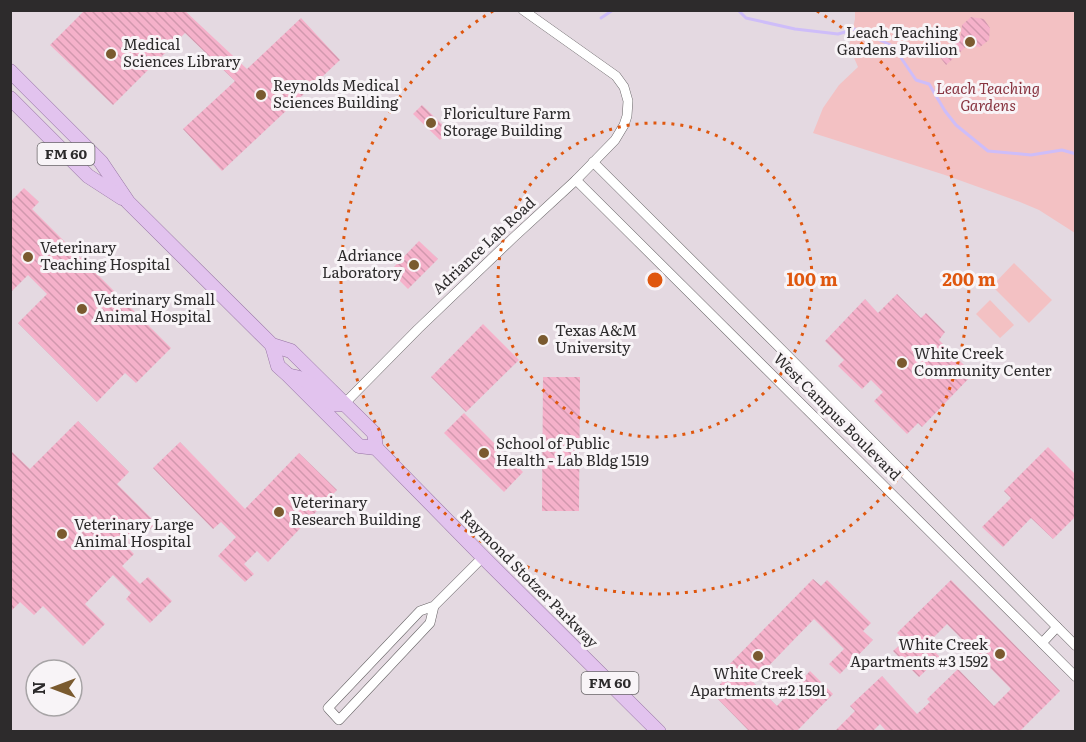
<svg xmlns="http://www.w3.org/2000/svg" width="1086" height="742" viewBox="0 0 1086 742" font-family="Literata,serif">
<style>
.built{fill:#e4d9e1;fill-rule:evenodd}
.green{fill:#f3c1c3}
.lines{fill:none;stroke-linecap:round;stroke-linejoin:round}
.stream{stroke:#cebdf9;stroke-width:3}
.building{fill:url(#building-back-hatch)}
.street-casing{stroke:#686567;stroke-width:10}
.primary-casing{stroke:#9674a3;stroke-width:15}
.street{stroke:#fff;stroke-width:9}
.primary{stroke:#e2c3ee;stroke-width:14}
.ring{fill:none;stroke:#df570e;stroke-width:3;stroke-dasharray:3 6}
.poi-dot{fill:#7a5a2f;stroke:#f8f4f7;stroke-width:2}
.labels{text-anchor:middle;stroke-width:6;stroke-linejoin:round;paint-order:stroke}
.shield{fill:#f8f4f7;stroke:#6a6769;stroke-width:1.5}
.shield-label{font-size:14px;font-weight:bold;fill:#2d2b2c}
.poi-label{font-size:15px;fill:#2d2b2c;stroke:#f8f4f7;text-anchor:start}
.park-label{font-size:15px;font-style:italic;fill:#883440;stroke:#f8f4f7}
.street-label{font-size:15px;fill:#2d2b2c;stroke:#f8f4f7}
.centre{fill:#df570e;stroke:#f8f4f7;stroke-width:3}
.ring-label{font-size:18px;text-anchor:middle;font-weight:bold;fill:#df570e;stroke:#f8f4f7;stroke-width:6;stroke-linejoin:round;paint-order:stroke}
</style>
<defs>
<pattern id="building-back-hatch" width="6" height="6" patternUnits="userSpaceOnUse" patternTransform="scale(1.5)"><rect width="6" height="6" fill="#f5b1ca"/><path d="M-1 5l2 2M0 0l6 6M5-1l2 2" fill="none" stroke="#d298ae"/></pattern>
</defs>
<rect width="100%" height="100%" fill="#ebe7ea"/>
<path class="built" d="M10,11H1075V731H11ZM36,670H72V706H36Z"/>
<g class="green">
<polygon points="855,11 1075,11 1075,233 1039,210 1020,202 945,175 813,133 823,108 839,85 858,67 849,46 855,19"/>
<polygon points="1014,263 1052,300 1029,323 992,286"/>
<polygon points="990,300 1014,325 1000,338 976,314"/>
</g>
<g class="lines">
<g class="stream">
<polyline points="738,10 746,18 795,29 838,34 855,29 893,46 916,80 929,84 945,111 956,125 988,151 1031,155 1062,150 1076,154"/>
<polyline points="601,18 613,10"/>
</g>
</g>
<g class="building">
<polygon points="85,10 184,10 247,69 301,18 340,60 222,171 183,129 235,81 185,33 113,105 50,45"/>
<polygon points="971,17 984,19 990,28 989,40 980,47 968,45 946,65 939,56 961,35 962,25"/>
<polygon points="422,105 449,131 440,140 413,114"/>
<polygon points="24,188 39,202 32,209 171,348 136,383 125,373 97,402 18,323 47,294 28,275 10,293 10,202"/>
<polygon points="419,241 438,259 408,289 390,271"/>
<polygon points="897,294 921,318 926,313 945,332 939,340 973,374 922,427 918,423 907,434 874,401 883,392 871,380 862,389 838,366 844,360 825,341 865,299 878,313"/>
<polygon points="483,324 519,360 466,412 431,377"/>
<polygon points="543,377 580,377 579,511 542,511"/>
<polygon points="464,413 523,472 504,492 444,433"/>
<polygon points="78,421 129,472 117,484 156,523 130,550 134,554 122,566 140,584 148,577 172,601 150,623 126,599 131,593 113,575 85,604 105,624 83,646 43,606 34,615 20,602 10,612 10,450 30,469"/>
<polygon points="180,442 245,509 299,453 337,490 268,562 257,551 244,564 254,574 245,582 218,556 236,537 221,522 213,529 153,468"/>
<polygon points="1048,447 1076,475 1076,516 1053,539 1031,518 1003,547 982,527 1011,498 1004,491"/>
<polygon points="813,579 821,586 827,580 871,623 863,631 873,640 840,674 829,664 844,649 814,619 753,682 777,706 810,671 833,694 796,732 750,732 712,693 724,680 719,675"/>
<polygon points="951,580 1060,691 1019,732 887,732 880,724 872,732 834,732 855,711 850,706 882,676 917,714 930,702 927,699 958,669 994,706 1011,689 947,624 927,644 940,657 919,677 893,651 905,640 897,633"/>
</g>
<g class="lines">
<g class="street-casing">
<g id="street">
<polyline points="593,162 783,351 1076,646"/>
<polyline points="576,180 1076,677"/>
<polyline points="344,404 418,329 513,238 576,180 615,140 624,125 627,116 628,101 624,87 616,76 523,10"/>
<polyline points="434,606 430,623 339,720 328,708 420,611 434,606 483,557"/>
<polyline points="1042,643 1057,627"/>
</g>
</g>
<g class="primary-casing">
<g id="primary">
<polyline points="10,71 101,162 128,202 272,345 291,351 374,433 376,448"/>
<polyline points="10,98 88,176 122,198"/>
<polyline points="272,345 278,366 288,375 359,446 376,448 483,557 659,732"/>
<path d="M290,376C296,377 304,378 308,382C321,391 327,408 344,404"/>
</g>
</g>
<use href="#street" class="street"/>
<use href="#primary" class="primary"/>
</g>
<g class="ring">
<circle cx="655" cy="280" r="157"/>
<path d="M817 11A314 314 0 1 1 493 11"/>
</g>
<g class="poi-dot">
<circle cx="970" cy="42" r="6"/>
<circle cx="111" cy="54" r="6"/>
<circle cx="261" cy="95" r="6"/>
<circle cx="431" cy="123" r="6"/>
<circle cx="28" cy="257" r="6"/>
<circle cx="414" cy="265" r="6"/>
<circle cx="82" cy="309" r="6"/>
<circle cx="543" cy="340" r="6"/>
<circle cx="902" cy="363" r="6"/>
<circle cx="484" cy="453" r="6"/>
<circle cx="279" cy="512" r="6"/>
<circle cx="62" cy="534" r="6"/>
<circle cx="1000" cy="654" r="6"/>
<circle cx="758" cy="656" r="6"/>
</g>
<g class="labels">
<g class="shield">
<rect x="37.5" y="143" width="57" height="22" rx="4.5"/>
<rect x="581.5" y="672" width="57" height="22" rx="4.5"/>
</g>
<g class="shield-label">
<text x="66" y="159">FM 60</text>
<text x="610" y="688">FM 60</text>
</g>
<g class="poi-label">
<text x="958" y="38" text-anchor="end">Leach Teaching<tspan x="958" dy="17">Gardens Pavilion</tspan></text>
<text x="123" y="50">Medical<tspan x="123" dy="17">Sciences Library</tspan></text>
<text x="273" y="91">Reynolds Medical<tspan x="273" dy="17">Sciences Building</tspan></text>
<text x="443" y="119">Floriculture Farm<tspan x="443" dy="17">Storage Building</tspan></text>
<text x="40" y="253">Veterinary<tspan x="40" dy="17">Teaching Hospital</tspan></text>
<text x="402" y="261" text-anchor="end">Adriance<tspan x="402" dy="17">Laboratory</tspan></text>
<text x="94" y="305">Veterinary Small<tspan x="94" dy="17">Animal Hospital</tspan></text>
<text x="555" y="336">Texas A&amp;M<tspan x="555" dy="17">University</tspan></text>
<text x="914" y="359">White Creek<tspan x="914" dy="17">Community Center</tspan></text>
<text x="496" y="449">School of Public<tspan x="496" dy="17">Health - Lab Bldg 1519</tspan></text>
<text x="291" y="508">Veterinary<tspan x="291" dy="17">Research Building</tspan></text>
<text x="74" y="530">Veterinary Large<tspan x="74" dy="17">Animal Hospital</tspan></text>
<text x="988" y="650" text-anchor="end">White Creek<tspan x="988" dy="17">Apartments #3 1592</tspan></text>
<text x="758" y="679" text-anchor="middle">White Creek<tspan x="758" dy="17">Apartments #2 1591</tspan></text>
</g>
<g class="park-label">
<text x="988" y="94">Leach Teaching<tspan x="988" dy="17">Gardens</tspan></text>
</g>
<g class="street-label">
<text transform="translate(484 246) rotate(-43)" y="5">Adriance Lab Road</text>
<text transform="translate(837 417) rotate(45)" y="5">West Campus Boulevard</text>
<text transform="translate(529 579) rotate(45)" y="5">Raymond Stotzer Parkway</text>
</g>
</g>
<circle cx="655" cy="280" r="9" class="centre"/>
<g class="ring-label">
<text x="812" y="286">100 m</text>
<text x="969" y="286">200 m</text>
</g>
<rect width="1086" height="742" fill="none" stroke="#2d2b2c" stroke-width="24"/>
<g transform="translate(54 688) rotate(270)"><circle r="28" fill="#f8f4f7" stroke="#a7a4a6" stroke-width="1.5"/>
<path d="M0-4.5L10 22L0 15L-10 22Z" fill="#7a5a2f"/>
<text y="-9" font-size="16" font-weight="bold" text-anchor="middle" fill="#2d2b2c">N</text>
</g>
</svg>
